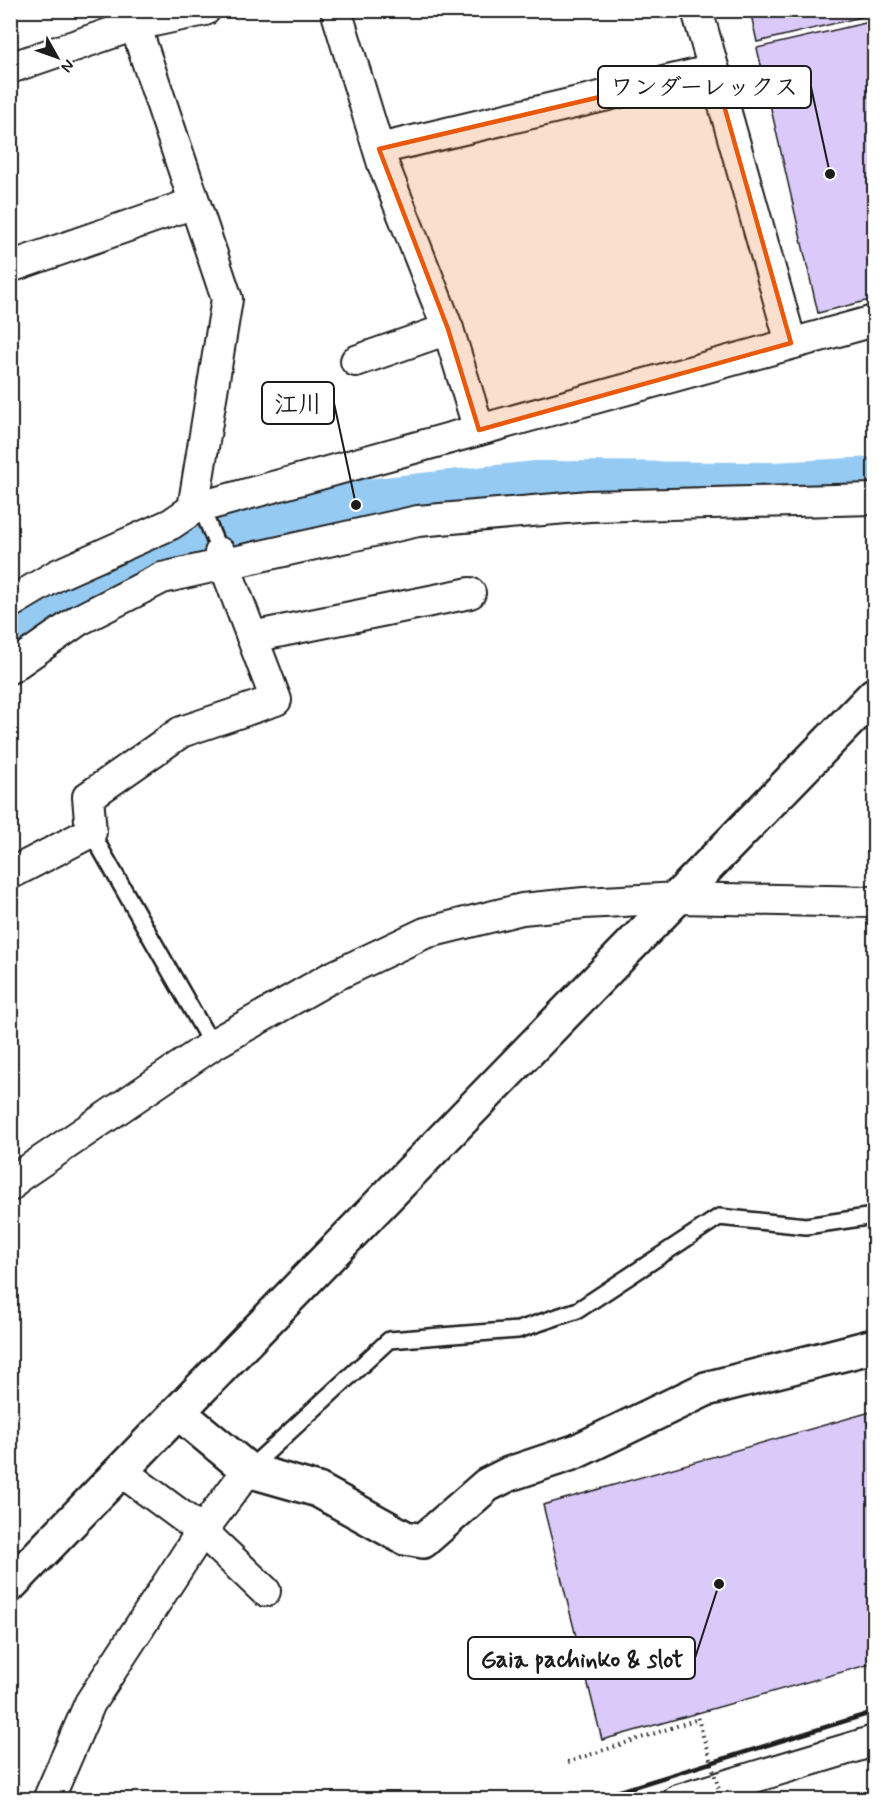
<svg xmlns="http://www.w3.org/2000/svg" width="885" height="1810" viewBox="0 0 885 1810" font-family="Mynerve,'Klee One',sans-serif">
<style>
.lines{fill:none;stroke-linecap:round;stroke-linejoin:round}
.river{stroke:#95caf3;stroke-width:50}
.building{fill:#dbc9fa;stroke:#1c1c1c;stroke-width:1.5}
.service-casing{stroke:#1c1c1c;stroke-width:20}
.minor-casing{stroke:#1c1c1c;stroke-width:34}
.tertiary-casing{stroke:#1c1c1c;stroke-width:38}
.path{stroke:#1c1c1c;stroke-width:4;stroke-dasharray:1.5 4.5;stroke-linecap:butt}
.service{stroke:#fff;stroke-width:15}
.minor{stroke:#fff;stroke-width:30}
.tertiary{stroke:#fff;stroke-width:33}
.rail{stroke:#1c1c1c;stroke-width:4.5}
.path-bridge{stroke:#1c1c1c;stroke-width:4;stroke-dasharray:1.5 4.5;stroke-linecap:butt}
.marked{fill:#e8590c;fill-opacity:0.2;stroke:#e8590c;stroke-width:4.5;stroke-linejoin:round}
.leader{fill:none;stroke:#1c1c1c;stroke-width:2}
.callout-dot{fill:#1c1c1c;stroke:#fff;stroke-width:2}
.callout{fill:#fff;stroke:#1c1c1c;stroke-width:2}
.callout-label{font-size:24px;text-anchor:middle;font-weight:bold;fill:#1c1c1c}
</style>
<rect width="100%" height="100%" fill="#fff"/>
<filter id="ink" filterUnits="userSpaceOnUse"><feTurbulence type="fractalNoise" baseFrequency=".0167" numOctaves="2"/><feDisplacementMap in="SourceGraphic" scale="12" xChannelSelector="R" yChannelSelector="G"/><feConvolveMatrix kernelMatrix="1 2 1 2 8 2 1 2 1" color-interpolation-filters="sRGB"/></filter>
<g filter="url(#ink)">
<g class="lines">
<polyline class="river" points="10,636 91,584 156,556 258,533 356,505 535,486 773,487 874,482"/>
</g>
<g class="building">
<polygon points="750,10 874,10 874,14 757,42"/>
<polygon points="874,21 874,299 818,313 757,48"/>
<polygon points="874,1411 874,1663 602,1740 543,1505"/>
</g>
<g class="lines">
<g class="service-casing">
<g id="service">
<polyline points="206,519 220,553"/>
<polyline points="91,832 212,1045"/>
<polyline points="248,1470 389,1340 518,1330 578,1310 719,1217 806,1226 874,1216"/>
</g>
</g>
<g class="minor-casing">
<g id="minor">
<polyline points="130,10 227,299 193,509"/>
<polyline points="336,10 383,164 448,329 479,430"/>
<polyline points="697,10 791,343"/>
<polyline points="10,68 135,25 205,10"/>
<polyline points="379,149 714,70"/>
<polyline points="10,267 194,203"/>
<polyline points="356,361 448,329"/>
<polyline points="10,603 57,575 171,524 193,509 874,321"/>
<polyline points="252,637 470,593"/>
<polyline points="10,668 79,620 162,578 418,521 589,506 874,499"/>
<polyline points="10,874 91,832 88,797 181,732 276,700 220,553"/>
<polyline points="10,1186 18,1177 212,1045 330,978 425,933 522,909 584,903 679,898 874,902"/>
<polyline points="121,1471 202,1531 265,1591"/>
<polyline points="48,1800 90,1703 202,1531 248,1470"/>
<polyline points="678,1800 874,1741"/>
</g>
</g>
<g class="tertiary-casing">
<g id="tertiary">
<polyline points="178,1412 248,1470 318,1490 405,1538 423,1541 487,1485 509,1474 575,1452 706,1389 874,1346"/>
<polyline points="10,1585 874,695"/>
</g>
</g>
<polyline class="path" points="568,1762 698,1719"/>
<use href="#service" class="service"/>
<use href="#minor" class="minor"/>
<use href="#tertiary" class="tertiary"/>
<polyline class="rail" points="591,1800 874,1712"/>
<polyline class="path-bridge" points="696,1712 722,1800"/>
</g>
</g>
<path class="marked" d="M714,70L791,343L479,430L448,329L379,149Z"/>
<path class="leader" d="M830 174L811 87M356 505L334 403M719 1584L695 1658"/>
<g class="callout-dot">
<circle cx="830" cy="174" r="6"/>
<circle cx="356" cy="505" r="6"/>
<circle cx="719" cy="1584" r="6"/>
</g>
<g class="callout">
<rect x="598" y="66" width="213" height="42" rx="6"/>
<rect x="262" y="382" width="72" height="42" rx="6"/>
<rect x="468" y="1637" width="227" height="42" rx="6"/>
</g>
<g class="callout-label">
<text x="704" y="95">ワンダーレックス</text>
<text x="298" y="412">江川</text>
<text x="582" y="1667">Gaia pachinko &amp; slot</text>
</g>
<rect width="885" height="1810" fill="none" stroke="#fff" stroke-width="36"/>
<rect x="18" y="18" width="849" height="1774" fill="none" stroke="#1c1c1c" stroke-width="2" filter="url(#ink)"/>
<g transform="translate(57 57) rotate(130)" stroke="#ffffff" stroke-width="4.5" paint-order="stroke">
<path d="M0-4.5L10 22L0 15L-10 22Z" fill="#1c1c1c"/>
<text y="-9" font-size="16" font-weight="bold" text-anchor="middle" fill="#1c1c1c">N</text>
</g>
</svg>
